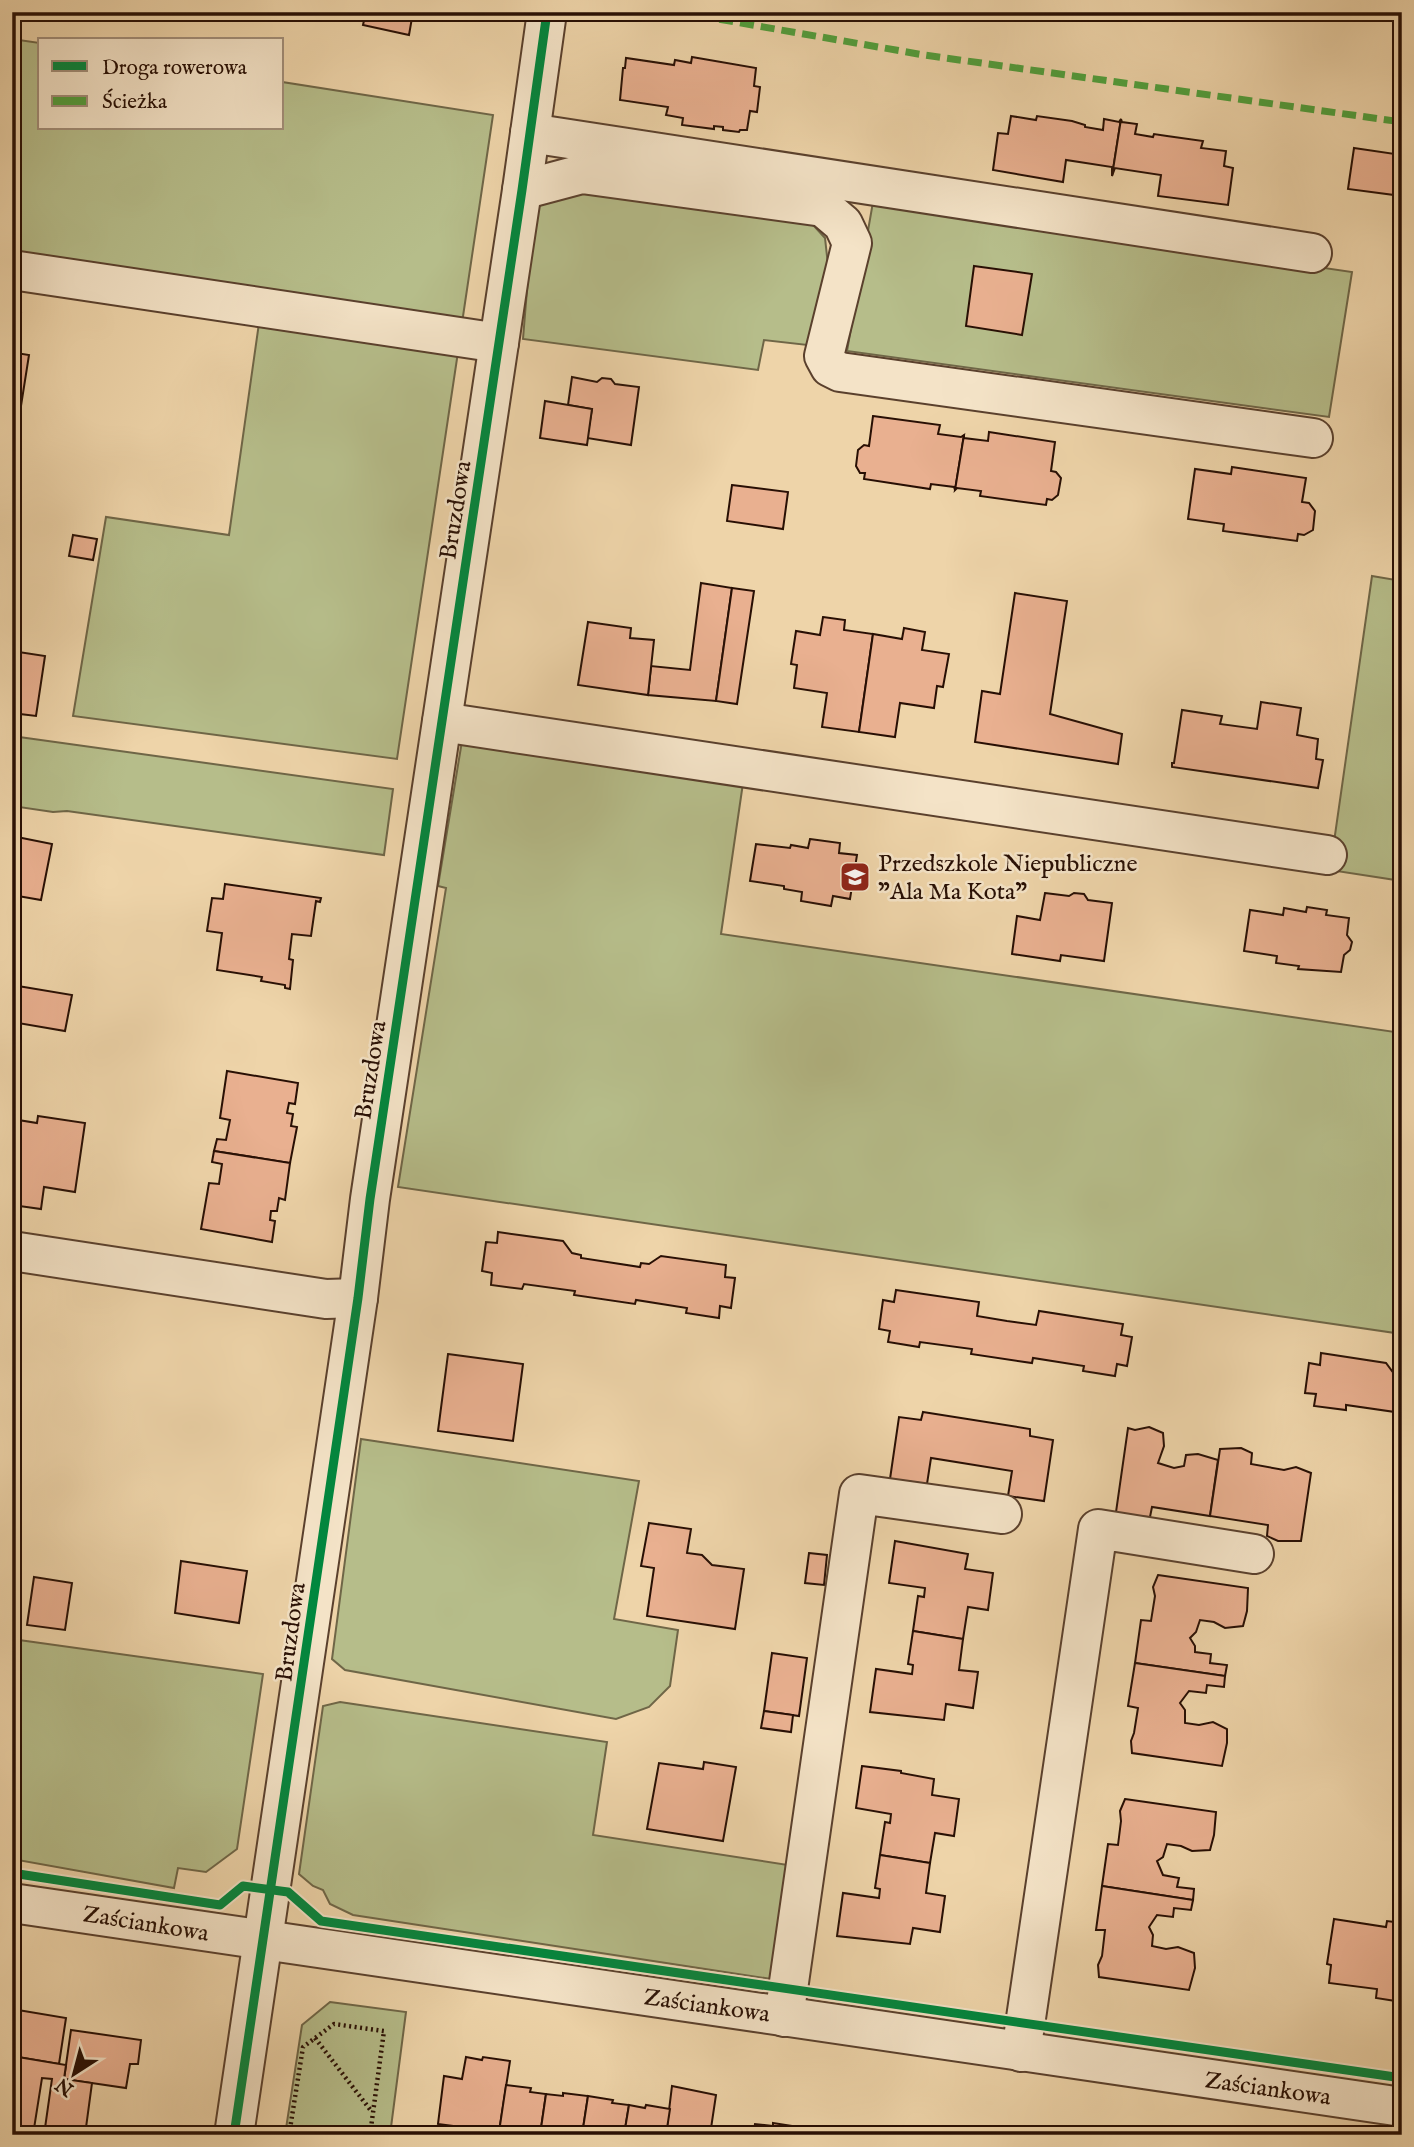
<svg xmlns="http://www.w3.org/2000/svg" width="1414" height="2147" viewBox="0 0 1414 2147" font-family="'IM FELL English',serif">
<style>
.green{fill:#b6bd8a;stroke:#6f6647;stroke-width:2}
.building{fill:#e9b090;stroke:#280f04;stroke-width:2}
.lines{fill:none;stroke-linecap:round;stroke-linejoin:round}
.minor-casing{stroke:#5a402d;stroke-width:42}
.path{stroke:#280f04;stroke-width:4.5;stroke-dasharray:2 3.5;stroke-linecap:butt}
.minor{stroke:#f4e3c7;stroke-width:38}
.quiet{stroke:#51a03d;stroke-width:7;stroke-dasharray:14 7;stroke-linecap:butt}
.cycleway-casing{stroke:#f4e3c7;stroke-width:13}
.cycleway{stroke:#00873e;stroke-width:9}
.labels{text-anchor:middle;stroke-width:5;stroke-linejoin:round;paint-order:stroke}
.street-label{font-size:24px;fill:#280f04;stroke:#f4e3c7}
.poi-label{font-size:24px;fill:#280f04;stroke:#f4e3c7;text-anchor:start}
</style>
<rect width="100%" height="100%" fill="#eed4a9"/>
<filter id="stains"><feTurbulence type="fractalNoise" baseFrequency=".00286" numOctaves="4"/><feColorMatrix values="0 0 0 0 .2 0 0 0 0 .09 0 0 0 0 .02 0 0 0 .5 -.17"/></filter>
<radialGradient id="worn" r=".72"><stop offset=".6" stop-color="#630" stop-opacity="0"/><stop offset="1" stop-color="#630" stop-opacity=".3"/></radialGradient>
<g class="green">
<polygon points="12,39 40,43 40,128 282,128 282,82 493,115 462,323 12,256"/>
<polygon points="589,184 805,216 825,238 829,274 816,346 764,340 758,370 523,339 534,204"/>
<polygon points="873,202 1352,272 1329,417 847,351"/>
<polygon points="259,323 458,352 397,759 73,716 106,517 229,535"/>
<polygon points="1372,576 1402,581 1402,881 1330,870"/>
<polygon points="12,736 393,789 384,855 67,811 53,812 12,806"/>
<polygon points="462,741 743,783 721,934 1402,1033 1402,1334 398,1187 446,888 438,886"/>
<polygon points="361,1439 639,1481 614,1619 678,1630 670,1686 649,1707 616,1719 345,1670 332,1659"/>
<polygon points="19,1640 263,1674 237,1849 206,1872 178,1868 174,1888 12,1859 12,1690"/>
<polygon points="340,1702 607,1742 593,1835 788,1865 771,1979 353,1915 330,1904 323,1890 313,1886 299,1874 323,1706"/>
<polygon points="330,2002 406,2012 390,2135 285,2135 302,2025"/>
</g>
<g class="building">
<polygon points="351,12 413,12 409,35 363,25 365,16 351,14"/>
<polygon points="692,57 756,68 754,86 760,87 757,112 750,111 747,130 740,130 739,132 723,130 723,127 714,126 714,129 682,125 683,118 666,115 668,107 620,100 623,68 625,68 626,58 674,65 675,60 691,63"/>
<polygon points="1011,116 1036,120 1037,116 1072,121 1085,125 1085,127 1103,130 1104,119 1119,122 1121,119 1112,176 1112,167 1066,160 1063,182 993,170 998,133 1008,134"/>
<polygon points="1121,119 1122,122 1137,124 1135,134 1153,137 1154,134 1167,136 1203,141 1201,148 1226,151 1224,166 1233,168 1228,205 1158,196 1161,175 1115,168 1112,176"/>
<polygon points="1354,148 1402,155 1402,196 1348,189"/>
<polygon points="974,266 1032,274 1022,335 966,326"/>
<polygon points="12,312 21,313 16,353 29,355 21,406 12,405"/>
<polygon points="572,377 597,382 602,378 611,379 615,384 639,387 631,445 587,438 592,409 568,405"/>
<polygon points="1401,393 1402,393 1402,429 1394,425 1399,395"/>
<polygon points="545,401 592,409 587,445 540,438"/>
<polygon points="873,416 940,425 938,434 961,437 964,435 955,490 954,487 931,484 930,489 864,479 865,473 860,473 856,466 858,450 864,445 869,446"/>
<polygon points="989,432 1055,442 1051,471 1056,472 1061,478 1058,495 1052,500 1047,499 1046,505 980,496 981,491 957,488 955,490 964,435 964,438 988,441"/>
<polygon points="1232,467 1306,478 1302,502 1309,503 1315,511 1313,530 1304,535 1298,534 1297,541 1223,531 1224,524 1188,519 1195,469 1231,474"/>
<polygon points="732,485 788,492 783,529 727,521"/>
<polygon points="73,535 97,539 93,560 69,556"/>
<polygon points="701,583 732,588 716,701 648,695 651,666 690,670"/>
<polygon points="732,588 754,591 737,704 716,701"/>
<polygon points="1015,593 1067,601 1050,714 1122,734 1118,764 975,742 982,691 1000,694"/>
<polygon points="823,617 845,620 844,630 873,634 859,732 822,727 827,693 794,688 797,665 791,664 796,631 820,635"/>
<polygon points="588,622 631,628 630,638 654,640 648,695 578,685"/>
<polygon points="904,628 925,632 922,650 949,654 943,687 937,686 934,708 900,703 895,737 859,732 873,634 902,639"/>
<polygon points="12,651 45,656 36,716 12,713"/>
<polygon points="1261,702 1301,708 1297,735 1318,739 1316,759 1323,760 1318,788 1172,767 1172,763 1174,763 1182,710 1222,716 1220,724 1257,729"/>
<polygon points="12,836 52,844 41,900 12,895"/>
<polygon points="810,839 840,843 839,853 857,855 850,899 833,896 831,906 801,901 802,892 784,889 784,886 750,881 756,844 790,848 791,845 808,848"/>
<polygon points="225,884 321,898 320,902 316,901 311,936 292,934 289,959 293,960 290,989 285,988 285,985 261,981 262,977 217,970 222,933 207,931 212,898 223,899"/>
<polygon points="1045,893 1069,896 1074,893 1084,894 1088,900 1112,903 1104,961 1061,955 1060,961 1012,954 1017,916 1040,920"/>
<polygon points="1307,907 1327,910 1326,915 1349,918 1347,935 1352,942 1350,950 1344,955 1341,972 1298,969 1299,966 1276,963 1277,956 1244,951 1250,910 1283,915 1284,908 1306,912"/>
<polygon points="12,985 72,995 65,1031 12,1022"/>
<polygon points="227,1071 298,1083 295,1104 289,1103 287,1113 293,1114 291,1126 297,1127 290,1163 214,1151 217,1139 226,1140 230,1120 220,1118"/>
<polygon points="38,1116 85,1123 75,1192 44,1187 41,1209 12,1205 12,1119 37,1123"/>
<polygon points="214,1151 290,1163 285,1200 279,1198 277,1211 271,1211 270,1220 275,1221 272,1242 201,1229 209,1183 219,1184 222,1164 212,1162"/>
<polygon points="498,1232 563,1241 572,1253 581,1255 581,1258 640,1267 641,1263 649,1264 661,1256 726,1265 725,1277 735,1278 731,1308 720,1306 719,1318 686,1313 687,1308 636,1300 635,1304 574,1295 575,1291 524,1284 522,1289 491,1285 492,1273 482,1271 486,1242 497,1243"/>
<polygon points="896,1290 979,1302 977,1316 1007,1321 1036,1325 1039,1311 1123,1324 1121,1335 1132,1337 1127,1366 1117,1364 1115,1376 1083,1371 1084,1366 1033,1358 1032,1363 971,1354 972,1349 920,1342 919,1347 888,1342 890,1331 879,1329 883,1300 894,1302"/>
<polygon points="1321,1353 1386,1363 1395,1375 1402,1376 1402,1413 1346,1405 1346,1410 1314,1406 1316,1394 1305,1393 1309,1363 1320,1365"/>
<polygon points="448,1354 523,1364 513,1441 438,1431"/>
<polygon points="923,1412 1030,1429 1030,1436 1053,1440 1044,1501 1008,1496 1012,1471 931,1458 927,1484 890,1479 899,1417 921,1420"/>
<polygon points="1149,1427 1163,1433 1164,1446 1158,1463 1174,1468 1184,1466 1186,1455 1198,1454 1218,1460 1210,1516 1152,1507 1150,1517 1127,1516 1116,1512 1128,1428 1135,1430"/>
<polygon points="1241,1448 1252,1453 1251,1464 1284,1470 1296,1467 1311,1473 1301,1541 1278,1541 1267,1536 1268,1525 1210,1516 1220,1449"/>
<polygon points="649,1523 691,1529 687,1553 702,1555 712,1565 744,1569 735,1629 647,1616 654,1568 641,1566"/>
<polygon points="895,1541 968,1554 965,1569 993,1573 988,1610 968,1607 963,1639 913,1631 918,1596 924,1597 925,1588 889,1583"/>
<polygon points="809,1553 827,1555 824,1585 805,1583"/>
<polygon points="181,1561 247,1571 239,1623 175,1613"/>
<polygon points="1158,1575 1248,1588 1247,1611 1243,1626 1225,1628 1214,1622 1200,1620 1196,1632 1190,1638 1195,1646 1195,1652 1211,1654 1210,1663 1227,1665 1225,1676 1135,1663 1141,1620 1151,1621 1155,1596 1153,1587"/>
<polygon points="34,1577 72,1583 65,1630 27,1625"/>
<polygon points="913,1631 963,1639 959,1670 978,1672 973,1708 946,1704 944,1720 870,1712 876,1669 912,1674 913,1665 908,1664"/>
<polygon points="772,1653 807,1658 799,1716 764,1711"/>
<polygon points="1135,1663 1225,1676 1224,1687 1207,1685 1206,1693 1189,1691 1180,1703 1185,1710 1185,1723 1199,1725 1213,1722 1227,1729 1227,1743 1222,1766 1132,1753 1131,1741 1134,1733 1138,1708 1128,1706"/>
<polygon points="764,1711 793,1715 791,1732 761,1728"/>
<polygon points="704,1762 736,1767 723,1841 647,1829 659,1763 703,1769"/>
<polygon points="862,1766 901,1771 901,1773 934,1779 932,1795 959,1799 954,1836 935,1833 930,1863 880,1855 885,1822 890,1823 891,1814 856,1808"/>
<polygon points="1125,1799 1216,1812 1214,1835 1210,1850 1192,1851 1181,1846 1167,1844 1163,1857 1157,1861 1163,1875 1179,1878 1177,1887 1194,1889 1193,1900 1102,1886 1108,1844 1118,1845 1121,1821 1120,1811"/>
<polygon points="880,1855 930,1863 926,1893 945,1896 940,1932 913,1928 910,1944 837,1936 843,1893 879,1898 880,1889 875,1888"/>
<polygon points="1102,1886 1193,1900 1191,1910 1174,1908 1173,1917 1157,1915 1149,1927 1153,1935 1152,1946 1166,1949 1178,1947 1194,1953 1195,1968 1189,1990 1099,1977 1098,1965 1102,1956 1105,1930 1096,1930"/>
<polygon points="1334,1919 1386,1927 1387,1921 1402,1923 1402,2002 1376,1998 1377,1989 1329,1983 1331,1965 1327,1964"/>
<polygon points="12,2009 66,2018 59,2064 12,2056"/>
<polygon points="71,2030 141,2040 138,2064 130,2064 126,2088 64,2079"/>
<polygon points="12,2056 66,2065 64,2079 92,2083 85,2135 44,2135 52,2079 42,2078 33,2135 12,2135"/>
<polygon points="466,2057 482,2060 483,2057 510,2061 499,2132 438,2124 444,2076 462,2079"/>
<polygon points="506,2085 531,2088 530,2092 546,2094 540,2135 499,2132"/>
<polygon points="672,2086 716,2095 710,2135 666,2135"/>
<polygon points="563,2093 588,2096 582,2135 540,2135 546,2094 563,2096"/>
<polygon points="588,2096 613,2100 612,2103 629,2105 624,2135 582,2135"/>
<polygon points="629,2105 645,2108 646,2105 670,2109 666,2135 624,2135"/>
<polygon points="773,2123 799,2127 798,2135 753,2135 755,2124 773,2126"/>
</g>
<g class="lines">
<g class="minor-casing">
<g id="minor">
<polyline points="530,133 1312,253"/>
<polyline points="522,190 582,174 823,207 843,224 852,243 824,356 830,367 840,372 1313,438"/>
<polyline points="12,270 499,343"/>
<polyline points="442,722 1327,855"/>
<polyline points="12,1251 326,1299 358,1298"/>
<polyline points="12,1903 1402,2107"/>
<polyline points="784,2017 859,1494 1002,1514"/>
<polyline points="1021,2052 1098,1529 1254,1554"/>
<polyline points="234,2135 358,1298 370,1199 522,190 547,12"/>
</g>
</g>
<g class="path">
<polyline points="315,2038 372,2112"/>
<polyline points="289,2135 303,2047 334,2024 384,2031 370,2135"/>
</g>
<use href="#minor" class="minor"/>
<polyline class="quiet" points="678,12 924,55 1402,122"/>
<g class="cycleway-casing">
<g id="cycleway">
<polyline points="12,1873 220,1905 243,1886 288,1892 321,1921 1402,2078"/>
<polyline points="234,2135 358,1298 370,1199 522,190 547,12"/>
</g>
</g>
<use href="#cycleway" class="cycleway"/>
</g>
<defs>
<g id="school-square" transform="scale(1.575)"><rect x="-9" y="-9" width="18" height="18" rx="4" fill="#8f2418" stroke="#f4e3c7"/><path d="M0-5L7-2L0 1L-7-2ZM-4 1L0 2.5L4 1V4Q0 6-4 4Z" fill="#fff"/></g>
</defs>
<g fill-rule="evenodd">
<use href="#school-square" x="855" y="877"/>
</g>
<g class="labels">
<g class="street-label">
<text transform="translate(455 510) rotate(-81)" y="8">Bruzdowa</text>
<text transform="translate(370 1070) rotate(-81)" y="8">Bruzdowa</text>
<text transform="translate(290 1632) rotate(-82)" y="8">Bruzdowa</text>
<text transform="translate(146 1923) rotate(9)" y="8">Zaściankowa</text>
<text transform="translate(707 2005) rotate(8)" y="8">Zaściankowa</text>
<text transform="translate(1268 2088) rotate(8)" y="8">Zaściankowa</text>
</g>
<g class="poi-label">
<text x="878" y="871">Przedszkole Niepubliczne<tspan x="878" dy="28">"Ala Ma Kota"</tspan></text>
</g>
</g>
<rect width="1414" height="2147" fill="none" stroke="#eed4a9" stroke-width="42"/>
<rect x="14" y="14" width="1386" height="2119" fill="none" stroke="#280f04" stroke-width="3.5"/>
<rect x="21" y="21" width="1372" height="2105" fill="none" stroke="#280f04" stroke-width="2"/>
<rect x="38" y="38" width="245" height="91" fill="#f4e3c7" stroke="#a28e79" stroke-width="2"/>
<rect x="52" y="61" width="35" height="10" fill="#00873e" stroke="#a28e79" stroke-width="2"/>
<text x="102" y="74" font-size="21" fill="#280f04">Droga rowerowa</text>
<rect x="52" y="96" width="35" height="10" fill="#51a03d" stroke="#a28e79" stroke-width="2"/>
<text x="102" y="108" font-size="21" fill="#280f04">Ścieżka</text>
<g transform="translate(74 2074) rotate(216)" stroke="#f4e3c7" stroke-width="5" paint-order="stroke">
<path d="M0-5L12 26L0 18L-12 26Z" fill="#280f04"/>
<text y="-10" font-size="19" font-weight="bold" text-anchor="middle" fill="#280f04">N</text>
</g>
<rect width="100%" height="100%" filter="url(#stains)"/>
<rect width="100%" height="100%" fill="url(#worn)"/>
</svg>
